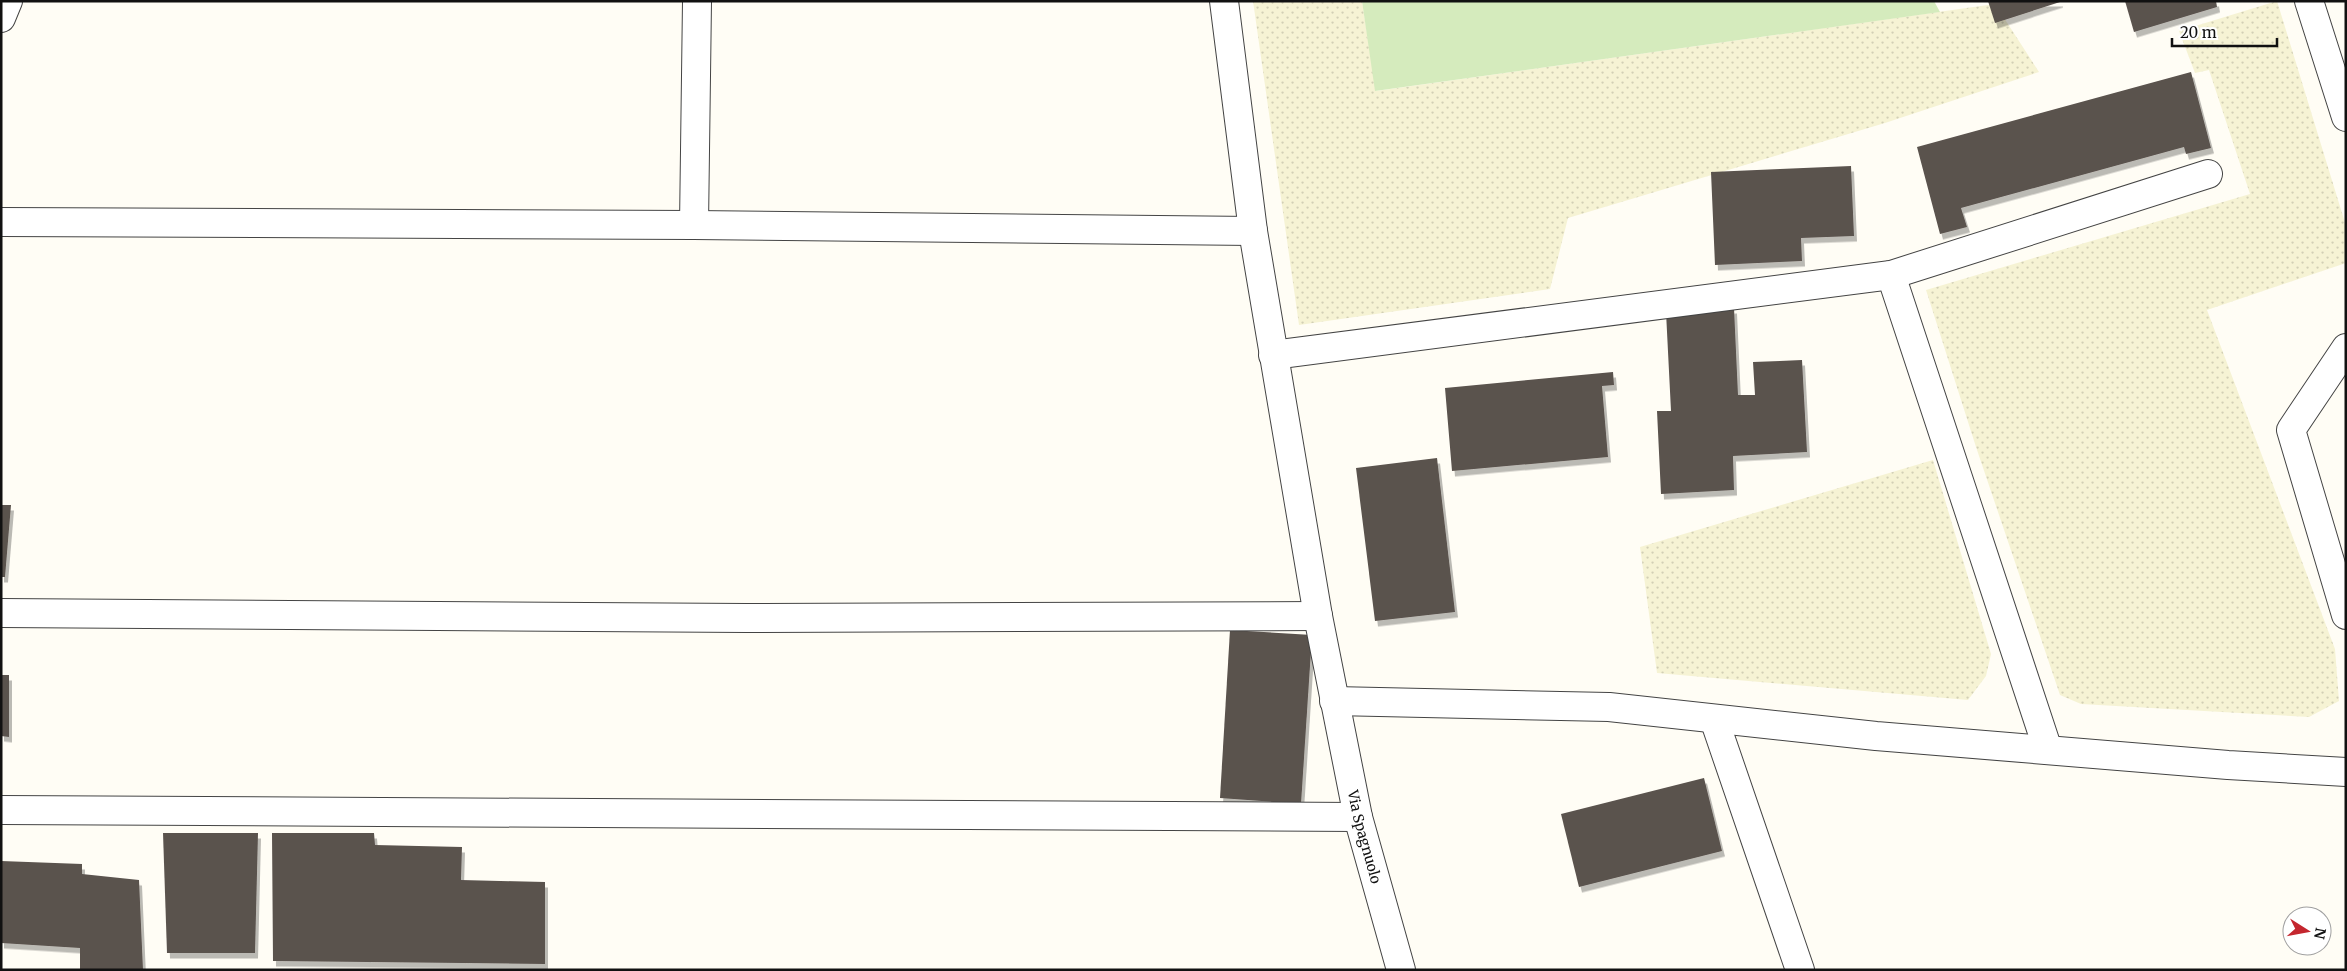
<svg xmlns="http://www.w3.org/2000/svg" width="2347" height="971" viewBox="0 0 2347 971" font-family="Merriweather,serif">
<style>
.farmland{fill:url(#farmland-dots)}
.green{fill:#d5ebbd}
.building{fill:#5a524d;filter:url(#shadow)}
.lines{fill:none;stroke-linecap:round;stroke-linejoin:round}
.minor-casing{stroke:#444;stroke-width:30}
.minor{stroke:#fff;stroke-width:28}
.labels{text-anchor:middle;stroke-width:5;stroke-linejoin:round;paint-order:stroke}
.street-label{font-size:14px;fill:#111;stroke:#fff}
</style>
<defs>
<pattern id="farmland-dots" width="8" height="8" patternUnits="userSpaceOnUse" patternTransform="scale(1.25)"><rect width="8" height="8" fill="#f6f3d4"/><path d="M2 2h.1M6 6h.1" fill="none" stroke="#d2cfb5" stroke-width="1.8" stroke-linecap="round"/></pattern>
<filter id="shadow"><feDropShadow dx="3" dy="5.5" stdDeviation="0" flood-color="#0004"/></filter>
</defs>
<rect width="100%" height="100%" fill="#fffdf5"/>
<g class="farmland">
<polygon points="1253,1 1362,1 1376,91 1995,4 2039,72 1885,123 1568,218 1550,289 1299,325"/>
<polygon points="2277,1 2346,226 2346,263 2207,310 2335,649 2339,701 2309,717 2081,704 2060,695 1976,447 1926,290 2250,194 2209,70 2195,73 2179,31"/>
<polygon points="1933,460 1991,654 1986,676 1968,700 1657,673 1640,547"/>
</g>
<polygon class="green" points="1362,1 1934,1 1940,12 1375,91"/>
<g class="building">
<polygon points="1988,1 2060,1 2060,2 1995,23"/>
<polygon points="2125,1 2216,1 2217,7 2134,32"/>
<polygon points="2191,72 2211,148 2186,154 2184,147 1961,208 1967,227 1940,234 1917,147"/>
<polygon points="1851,166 1854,236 1801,238 1802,261 1715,265 1711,172"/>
<polygon points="1734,308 1738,395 1755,395 1753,362 1802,360 1807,452 1733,456 1734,490 1661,494 1657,411 1671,411 1666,312"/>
<polygon points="1613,372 1614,385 1602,386 1608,457 1452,471 1445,388"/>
<polygon points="1437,458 1455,612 1375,621 1356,468"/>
<polygon points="1,505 11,505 5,577 1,577"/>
<polygon points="1230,630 1312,635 1301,804 1220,798"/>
<polygon points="1,675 9,675 9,737 1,736"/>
<polygon points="1704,778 1722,851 1579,887 1561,814"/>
<polygon points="163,833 258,833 255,953 167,953"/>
<polygon points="272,833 374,833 375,845 462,847 461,880 545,882 545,964 273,961"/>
<polygon points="1,861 82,864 82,874 139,880 143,970 80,970 80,948 1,943"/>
</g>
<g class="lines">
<g class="minor-casing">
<g id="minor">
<path id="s1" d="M1224,1L1253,231L1318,616L1358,817L1401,970"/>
<polyline points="2309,1 2346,117"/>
<polyline points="1,18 8,1"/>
<polyline points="1,222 694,225 1253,231"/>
<polyline points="694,225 697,1"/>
<polyline points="1891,275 2048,750"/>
<polyline points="2346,348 2291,430 2346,615"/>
<polyline points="1273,355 1891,275 2208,174"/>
<polyline points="1,613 746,618 1318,616"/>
<polyline points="1334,701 1609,707 1876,736 2228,765 2346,772"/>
<polyline points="1714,719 1800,970"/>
<polyline points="1,810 1358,817"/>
</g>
</g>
<use href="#minor" class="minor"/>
</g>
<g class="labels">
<g class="street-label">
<text dy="5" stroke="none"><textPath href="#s1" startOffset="848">Via Spagnuolo</textPath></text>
</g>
</g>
<rect width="2347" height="971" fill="none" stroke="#111111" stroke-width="5"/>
<g transform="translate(2307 931) rotate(101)"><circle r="24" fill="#ffffff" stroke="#a0a0a0"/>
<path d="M0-4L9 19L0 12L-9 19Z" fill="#c4262e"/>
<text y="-8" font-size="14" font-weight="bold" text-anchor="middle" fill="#111111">N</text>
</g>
<path d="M2172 38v8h105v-8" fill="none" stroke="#111111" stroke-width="2.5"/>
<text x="2180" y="38" font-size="15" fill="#111111" stroke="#ffffff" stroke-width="4" paint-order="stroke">20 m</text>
</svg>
